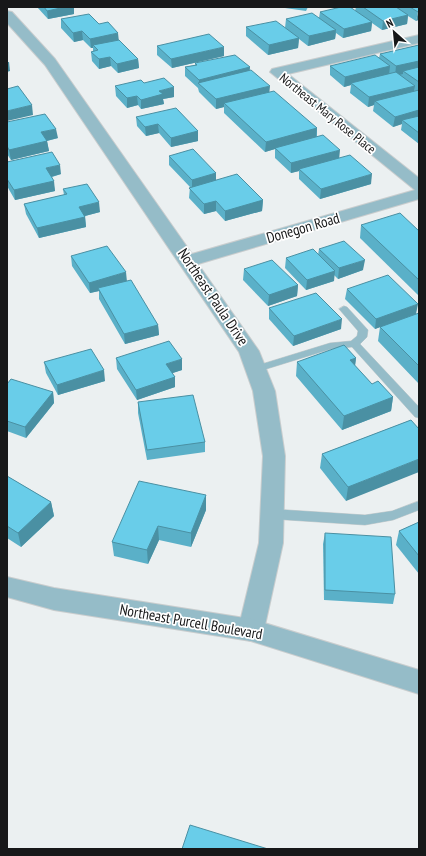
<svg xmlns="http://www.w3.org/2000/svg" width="426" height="856" viewBox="0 0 426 856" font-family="'PT Sans Narrow',sans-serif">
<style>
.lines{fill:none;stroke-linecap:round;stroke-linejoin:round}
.service-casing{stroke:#c9cdce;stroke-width:1}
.minor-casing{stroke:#c9cdce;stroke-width:2}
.tertiary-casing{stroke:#c9cdce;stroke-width:2}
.service{fill:#95bcc8;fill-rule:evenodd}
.minor{fill:#95bcc8;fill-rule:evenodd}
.tertiary{fill:#95bcc8;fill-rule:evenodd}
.wall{fill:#5ab0c8}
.shaded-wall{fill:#4a90a3}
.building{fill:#69cde9;stroke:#4a90a3}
.labels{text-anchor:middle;stroke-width:3.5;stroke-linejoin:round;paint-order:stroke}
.far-street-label{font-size:13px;fill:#171819;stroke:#fff}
.street-label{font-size:15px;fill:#171819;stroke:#fff}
</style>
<rect width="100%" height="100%" fill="#ebf0f1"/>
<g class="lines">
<g class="service-casing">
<g id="service">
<polygon points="344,306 347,307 368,330 367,337 360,344 419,407 419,418 415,417 352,347 331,349 260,371 252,371 251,369 252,367 330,343 351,341 357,336 358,331 339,309"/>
<polygon points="419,501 419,510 393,520 365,525 272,519 268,517 266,514 268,511 272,509 365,515 392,511"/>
</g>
</g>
<g class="minor-casing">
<polygon id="minor" points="7,11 12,12 55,59 192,254 415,190 270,72 272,69 419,35 419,43 288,74 419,178 419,199 198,264 259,351 275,391 285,456 283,543 264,630 260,638 251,641 242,638 238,630 259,543 263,456 253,391 239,352 45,65 7,23"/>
</g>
<g class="tertiary-casing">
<polygon id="tertiary" points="7,577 54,588 251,619 419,670 419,694 251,641 54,610 7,597"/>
</g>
<use href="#service" class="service"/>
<use href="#minor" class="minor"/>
<use href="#tertiary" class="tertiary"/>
</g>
<g class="wall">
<polygon points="37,7 74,7 74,14 48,19"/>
<polygon points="278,7 308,7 306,11"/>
<polygon points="356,7 419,7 416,21 408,16 407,24 382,30 372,23 371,31 343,38 336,33 335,39 308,46 285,28 286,19 319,18 320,12 355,11"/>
<polygon points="61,19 99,24 119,40 138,59 139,68 118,73 111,66 99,69 92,61 91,52 93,51 93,48 91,48 83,40 74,42 61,28"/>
<polygon points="246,27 299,38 298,48 268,55 246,36"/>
<polygon points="419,45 419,144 401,130 402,124 393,127 373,111 374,105 368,107 350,93 351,85 344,87 330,75 330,66 379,58 380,54"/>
<polygon points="157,46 224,56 172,68 157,55"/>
<polygon points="195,63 250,67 249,71 269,92 317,128 317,137 339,158 371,184 320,199 299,179 299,171 291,173 275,158 275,149 265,152 224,113 224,107 216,109 199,92 198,88 185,76 185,67 195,65"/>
<polygon points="144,83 174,97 163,99 164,104 141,109 138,105 127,108 116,96 115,86"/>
<polygon points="136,117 198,131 198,141 171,147 159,133 146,136 137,126"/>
<polygon points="7,122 58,138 47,141 49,151 11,160 7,154"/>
<polygon points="169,156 216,173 216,180 263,200 262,211 225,221 216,211 204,214 189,198 190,187 169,165"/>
<polygon points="7,162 61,174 52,177 55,191 15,200 7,186"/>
<polygon points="63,189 100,212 85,216 86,227 39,238 26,214 24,204 64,195"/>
<polygon points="361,225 419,231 419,296 360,238"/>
<polygon points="319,249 363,270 338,279 334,275 334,281 306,290 285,268 286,258 318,255"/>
<polygon points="71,256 127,281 158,325 159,335 125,344 99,299 99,291 90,293 72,266"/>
<polygon points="244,269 298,285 297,296 268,306 243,280"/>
<polygon points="347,289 417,314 419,313 419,384 378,341 380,327 375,329 345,299"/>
<polygon points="269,308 341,329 293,346 269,319"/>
<polygon points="116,358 182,370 172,373 175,377 175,387 137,400 117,369"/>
<polygon points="356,358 355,366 372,384 393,397 391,411 342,430 296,376 297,362"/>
<polygon points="44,362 105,381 58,395 46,373"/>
<polygon points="7,384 53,392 54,403 26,438 7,431"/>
<polygon points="138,402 205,442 205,452 147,460 138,413"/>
<polygon points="411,420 346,501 320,468 322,454"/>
<polygon points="7,476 51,502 54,516 21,547 7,538"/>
<polygon points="206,495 206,510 191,547 159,540 148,564 114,556 112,542"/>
<polygon points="419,522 419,574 396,545 399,531"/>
<polygon points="325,533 395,594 393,604 324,600 323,544"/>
</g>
<g class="shaded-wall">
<polygon points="65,7 74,7 74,14 48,19 47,11"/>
<polygon points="418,12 419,12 419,20 416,21"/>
<polygon points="408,15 407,24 382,30 383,21"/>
<polygon points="372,22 371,31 343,38 344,29"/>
<polygon points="336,30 335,39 308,46 309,36"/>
<polygon points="82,31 83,40 74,42 73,33"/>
<polygon points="118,33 119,42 93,45 93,48 91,48 90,39"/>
<polygon points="299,38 298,48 268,55 269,45"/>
<polygon points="224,47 224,56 172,68 171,59"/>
<polygon points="110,57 111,66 99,69 99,59"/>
<polygon points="138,59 139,68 118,73 117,64"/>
<polygon points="419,61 419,70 403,71 403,74 395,76 396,66"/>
<polygon points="7,62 9,62 10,71 7,72"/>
<polygon points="390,66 389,75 351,83 351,85 344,87 345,77"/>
<polygon points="250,67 249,77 199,84 199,80"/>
<polygon points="270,86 269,96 224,103 224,107 216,109 216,99"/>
<polygon points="415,86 413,95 375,101 374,105 368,107 369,97"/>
<polygon points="174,87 174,97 163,99 164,104 141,109 141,100 159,91"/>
<polygon points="137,96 138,105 127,108 127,98"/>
<polygon points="32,105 33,115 7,121 7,111"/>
<polygon points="419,110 419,120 402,120 402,124 393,127 395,117"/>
<polygon points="158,124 159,133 146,136 145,127"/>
<polygon points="317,128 316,138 275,148 275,149 265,152 266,142"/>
<polygon points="56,129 58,138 42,142 41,132"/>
<polygon points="198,131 198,141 171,147 171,138"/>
<polygon points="47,141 49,151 11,160 9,150"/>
<polygon points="340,150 339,160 299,169 299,171 291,173 291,163"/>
<polygon points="60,165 61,174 47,178 46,168"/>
<polygon points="216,173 216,183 192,190 192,180"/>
<polygon points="372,174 371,184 320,199 321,189"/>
<polygon points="54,181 55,191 15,200 14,190"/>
<polygon points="263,200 262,211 225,221 225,211"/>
<polygon points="216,201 216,211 204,214 204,204"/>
<polygon points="99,202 100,212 81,217 79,207"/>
<polygon points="85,217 86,227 39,238 37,228"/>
<polygon points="365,260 363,270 338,279 339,268"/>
<polygon points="335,271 334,281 306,290 307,280"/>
<polygon points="126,272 127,282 98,288 99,291 90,293 89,283"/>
<polygon points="298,285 297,296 268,306 269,295"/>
<polygon points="418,304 416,314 375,329 376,319"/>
<polygon points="342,319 341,329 293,346 294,336"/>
<polygon points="158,325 159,335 125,344 124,334"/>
<polygon points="356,358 354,373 350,360"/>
<polygon points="182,359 182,370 167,375 166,364"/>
<polygon points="104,370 105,381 58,395 57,385"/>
<polygon points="175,377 175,387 137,400 136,390"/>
<polygon points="53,392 54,403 26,438 25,427"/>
<polygon points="393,397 391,411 342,430 344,416"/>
<polygon points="419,459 419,472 346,501 348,487"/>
<polygon points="206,495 206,510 191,547 191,533"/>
<polygon points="51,502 54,516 21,547 18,533"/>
<polygon points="158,526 159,540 148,564 147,550"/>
</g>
<g class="building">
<polygon points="44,7 65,7 47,11"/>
<polygon points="341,7 350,7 372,22 344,29 320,12"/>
<polygon points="363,7 396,7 408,15 383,21"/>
<polygon points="410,7 419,7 419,12 418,12"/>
<polygon points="312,13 336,30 309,36 286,19"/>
<polygon points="89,14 99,24 108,22 118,33 90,39 82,31 73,33 61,19"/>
<polygon points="276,21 299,38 269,45 246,27"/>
<polygon points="209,34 224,47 171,59 157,46"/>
<polygon points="119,40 138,59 117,64 110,57 99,59 91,52 98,50 93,45"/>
<polygon points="419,45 419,61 396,66 380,54"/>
<polygon points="235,55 250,67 199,80 185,67 197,65 195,63"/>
<polygon points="375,55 390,66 345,77 330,66"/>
<polygon points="419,67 419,82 403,71"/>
<polygon points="251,70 270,86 216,99 198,83"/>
<polygon points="396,72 415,86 369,97 351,83"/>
<polygon points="164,78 174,87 159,91 163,94 141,100 137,96 127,98 115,86 141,80 144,83"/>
<polygon points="18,86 32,105 7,111 7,89"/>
<polygon points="419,90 419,110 395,117 375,101"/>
<polygon points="274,91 317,128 266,142 224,103"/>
<polygon points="176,108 198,131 171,138 158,124 145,127 136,117"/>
<polygon points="45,114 56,129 41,132 47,141 9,150 7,146 7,122"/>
<polygon points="419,116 419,133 402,120"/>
<polygon points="323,135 340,150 291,163 275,148"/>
<polygon points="193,149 216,173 192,180 169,156"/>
<polygon points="52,152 60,165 46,168 54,181 14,190 7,179 7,162"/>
<polygon points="350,155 372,174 321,189 299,169"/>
<polygon points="237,174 263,200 225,211 216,201 204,204 189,188"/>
<polygon points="87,184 99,202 79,207 85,217 37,228 24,204 67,194 63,189"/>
<polygon points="400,213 419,231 419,280 361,225"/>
<polygon points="344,241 365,260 339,268 319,249"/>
<polygon points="107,246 126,272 89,283 71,256"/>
<polygon points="313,249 335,271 307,280 286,258"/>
<polygon points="272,260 298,285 269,295 244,269"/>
<polygon points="388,275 418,304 376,319 347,289"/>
<polygon points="131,280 158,325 124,334 98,288"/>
<polygon points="316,293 342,319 294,336 269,308"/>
<polygon points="419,313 419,366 380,327"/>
<polygon points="169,341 182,359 166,364 175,377 136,390 116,358"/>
<polygon points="344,345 356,358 350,360 372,384 378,381 393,397 344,416 297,362"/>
<polygon points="91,349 104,370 57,385 44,362"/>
<polygon points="11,379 53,392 25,427 7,421 7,384"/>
<polygon points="193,395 205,442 147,450 138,402"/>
<polygon points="411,420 419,429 419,459 348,487 322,454"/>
<polygon points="7,476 51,502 18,533 7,526"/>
<polygon points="139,481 206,495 191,533 158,526 147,550 112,542"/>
<polygon points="419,522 419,556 399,531"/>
<polygon points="325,533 391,537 395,594 325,590"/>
<polygon points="190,825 268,849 182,849"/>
</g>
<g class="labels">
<g class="far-street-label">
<text transform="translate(328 113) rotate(39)" y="5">Northeast Mary Rose Place</text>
</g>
<g class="street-label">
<text transform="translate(303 228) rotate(-16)" y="5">Donegon Road</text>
<text transform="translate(213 297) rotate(56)" y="5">Northeast Paula Drive</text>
<text transform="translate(191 622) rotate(10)" y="5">Northeast Purcell Boulevard</text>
</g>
</g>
<rect width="426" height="856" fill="none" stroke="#171819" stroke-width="16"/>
<g transform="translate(394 32) rotate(333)" stroke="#ffffff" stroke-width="3" paint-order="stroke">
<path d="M0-3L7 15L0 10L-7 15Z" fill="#171819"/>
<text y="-6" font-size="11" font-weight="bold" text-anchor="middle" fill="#171819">N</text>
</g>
</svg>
